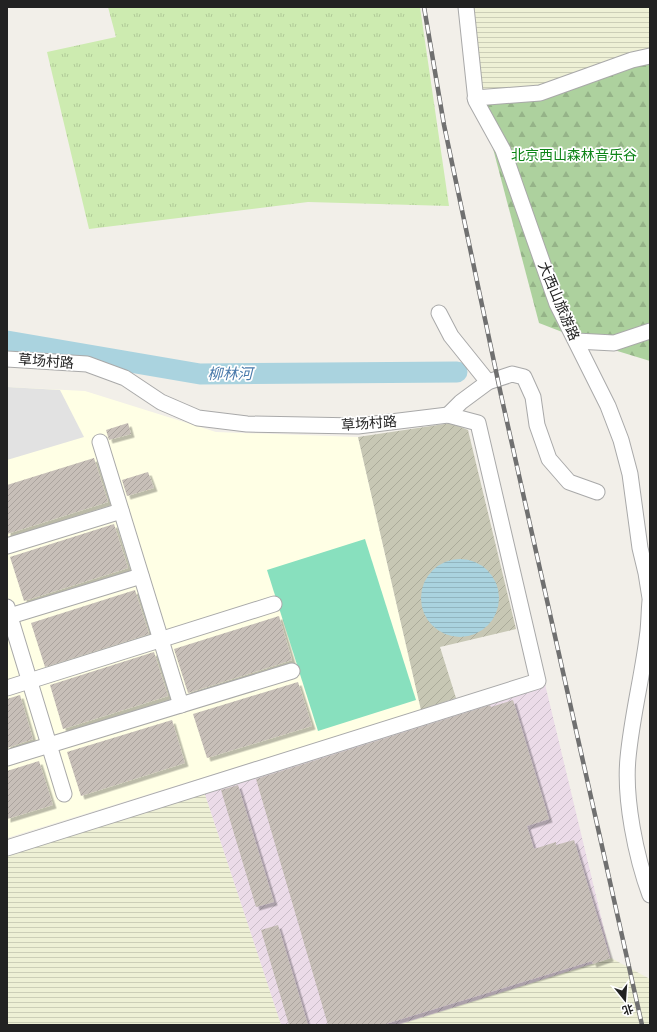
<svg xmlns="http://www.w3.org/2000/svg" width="657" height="1032" viewBox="0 0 657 1032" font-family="'Open Sans','Noto Sans SC',sans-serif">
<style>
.industrial{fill:url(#industrial-furrows)}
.education{fill:#ffffe5}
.construction{fill:url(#construction-furrows)}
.farmland{fill:url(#farmland-rules)}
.grass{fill:url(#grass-tufts)}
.forest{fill:url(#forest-firs)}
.pitch{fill:#88e0be}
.parking{fill:#e2e2e2}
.water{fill:url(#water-rules)}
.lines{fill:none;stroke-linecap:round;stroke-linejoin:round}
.river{stroke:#aad3df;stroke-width:21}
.building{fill:url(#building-hatch);filter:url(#shadow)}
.minor-casing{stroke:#a9a9a9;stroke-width:17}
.minor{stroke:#fff;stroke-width:15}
.rail-casing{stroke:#707070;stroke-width:4.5}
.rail{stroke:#fff;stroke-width:3;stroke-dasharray:9;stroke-linecap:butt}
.labels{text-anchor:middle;stroke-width:3.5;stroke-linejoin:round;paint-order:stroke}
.park-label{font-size:14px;fill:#0c8416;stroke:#fff}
.street-label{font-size:14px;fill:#222;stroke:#fff}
.water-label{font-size:15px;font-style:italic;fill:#4a7aab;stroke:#fff}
</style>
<defs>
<pattern id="industrial-furrows" width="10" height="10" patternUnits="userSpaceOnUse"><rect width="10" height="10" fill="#ebdbe8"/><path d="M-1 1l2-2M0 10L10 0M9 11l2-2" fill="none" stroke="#c9bcc7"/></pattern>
<pattern id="construction-furrows" width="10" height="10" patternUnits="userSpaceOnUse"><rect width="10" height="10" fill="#c7c7b4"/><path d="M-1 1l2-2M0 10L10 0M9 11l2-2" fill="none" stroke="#abab9a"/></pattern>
<pattern id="farmland-rules" width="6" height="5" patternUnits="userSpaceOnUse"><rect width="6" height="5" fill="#eef0d5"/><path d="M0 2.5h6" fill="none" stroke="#ccceb7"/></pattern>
<pattern id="grass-tufts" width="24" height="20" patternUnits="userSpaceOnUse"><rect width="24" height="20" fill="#cdebb0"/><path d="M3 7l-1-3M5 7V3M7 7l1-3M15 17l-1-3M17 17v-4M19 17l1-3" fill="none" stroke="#b0c997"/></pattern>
<pattern id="forest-firs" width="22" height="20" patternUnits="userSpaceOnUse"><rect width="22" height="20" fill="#add19e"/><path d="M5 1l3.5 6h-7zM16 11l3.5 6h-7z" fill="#95b388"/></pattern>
<pattern id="water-rules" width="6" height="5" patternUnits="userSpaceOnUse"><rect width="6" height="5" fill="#aad3df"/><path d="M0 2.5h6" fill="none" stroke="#92b5bf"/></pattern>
<pattern id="building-hatch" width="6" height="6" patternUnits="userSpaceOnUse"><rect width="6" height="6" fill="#c7bfb8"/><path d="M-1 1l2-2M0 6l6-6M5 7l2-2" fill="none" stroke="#aba49e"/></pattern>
<filter id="shadow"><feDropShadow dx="3.5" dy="3.5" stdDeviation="0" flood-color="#0004"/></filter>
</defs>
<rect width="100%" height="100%" fill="#f2efe9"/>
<polygon class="industrial" points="545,684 611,958 398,1025 281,1025 204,792"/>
<polygon class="education" points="7,387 85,391 216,432 358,437 421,710 7,838"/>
<polygon class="construction" points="451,423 468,430 516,629 440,647 456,698 421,710 358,437"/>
<g class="farmland">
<polygon points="470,7 650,7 650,58 480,99"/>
<polygon points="204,792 281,1025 7,1025 7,853"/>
<polygon points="611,958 650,979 650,1025 398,1025"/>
</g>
<polygon class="grass" points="108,7 420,7 449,206 308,202 89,229 47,52 116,37"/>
<polygon class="forest" points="650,58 650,361 588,342 539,323 480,99"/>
<polygon class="pitch" points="365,539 416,700 318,731 267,570"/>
<polygon class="parking" points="7,387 60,390 84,437 7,460"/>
<circle class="water" cx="460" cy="598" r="39"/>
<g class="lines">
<polyline class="river" points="7,341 200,374 457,372"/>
</g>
<g class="building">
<polygon points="128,423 131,434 109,440 106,430"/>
<polygon points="94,458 108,502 7,534 7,485"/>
<polygon points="148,472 154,488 127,496 122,480"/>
<polygon points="114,524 128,568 24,601 10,557"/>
<polygon points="135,590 149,634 45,667 31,623"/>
<polygon points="279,616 292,660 188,693 174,649"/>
<polygon points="154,652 168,696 63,729 50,685"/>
<polygon points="298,682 312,726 207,758 193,714"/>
<polygon points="20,695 33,739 7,748 7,699"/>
<polygon points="513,700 549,819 527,826 534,849 556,842 556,845 574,840 610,958 593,964 592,961 382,1025 328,1025 256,779 490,705 491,707"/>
<polygon points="172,720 185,763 81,796 67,752"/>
<polygon points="39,761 53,805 7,819 7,771"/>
<polygon points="238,785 274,902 256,907 221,790"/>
<polygon points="278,925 308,1025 289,1025 261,930"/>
</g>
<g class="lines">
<g class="minor-casing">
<g id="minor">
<polyline points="466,7 476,101 503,150 557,304 608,406 621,440 630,474 640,548 646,573 650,598"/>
<polyline points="475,98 540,93 632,60 650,56"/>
<polyline points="439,313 451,336 488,382"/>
<polyline points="576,341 614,343 650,331"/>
<polyline points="7,359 87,364 125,378 161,402 198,418 247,424 358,426 448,415 478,423 538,681 7,848"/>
<polyline points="448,415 461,402 488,382 512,374 524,377 533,397 537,425 549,459 569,482 597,492"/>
<polyline points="100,442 181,705"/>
<polyline points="7,546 121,511"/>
<path d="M650,601C649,611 649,621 648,631C643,674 632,715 628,758C624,799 636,857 650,895"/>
<polyline points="7,607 64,794"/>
<polyline points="10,616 141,576"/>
<polyline points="7,688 274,604"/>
<polyline points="7,758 292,671"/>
</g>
</g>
<use href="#minor" class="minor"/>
<g class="rail-casing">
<polyline id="rail" points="424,7 444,125 501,395 642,1025"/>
</g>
<use href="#rail" class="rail"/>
</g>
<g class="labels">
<g class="park-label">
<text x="574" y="160">北京西山森林音乐谷</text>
</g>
<g class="street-label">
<text transform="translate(559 301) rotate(67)" y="5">大西山旅游路</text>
<text transform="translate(46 361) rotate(4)" y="5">草场村路</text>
<text transform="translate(369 423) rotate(-4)" y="5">草场村路</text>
</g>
<g class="water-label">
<text x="230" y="379">柳林河</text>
</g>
</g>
<rect width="657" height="1032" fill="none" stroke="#222222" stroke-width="16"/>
<g transform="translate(625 1000) rotate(163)" stroke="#ffffff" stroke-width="3" paint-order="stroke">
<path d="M0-3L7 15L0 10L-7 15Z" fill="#222222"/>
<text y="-6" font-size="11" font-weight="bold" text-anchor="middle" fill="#222222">北</text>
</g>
</svg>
